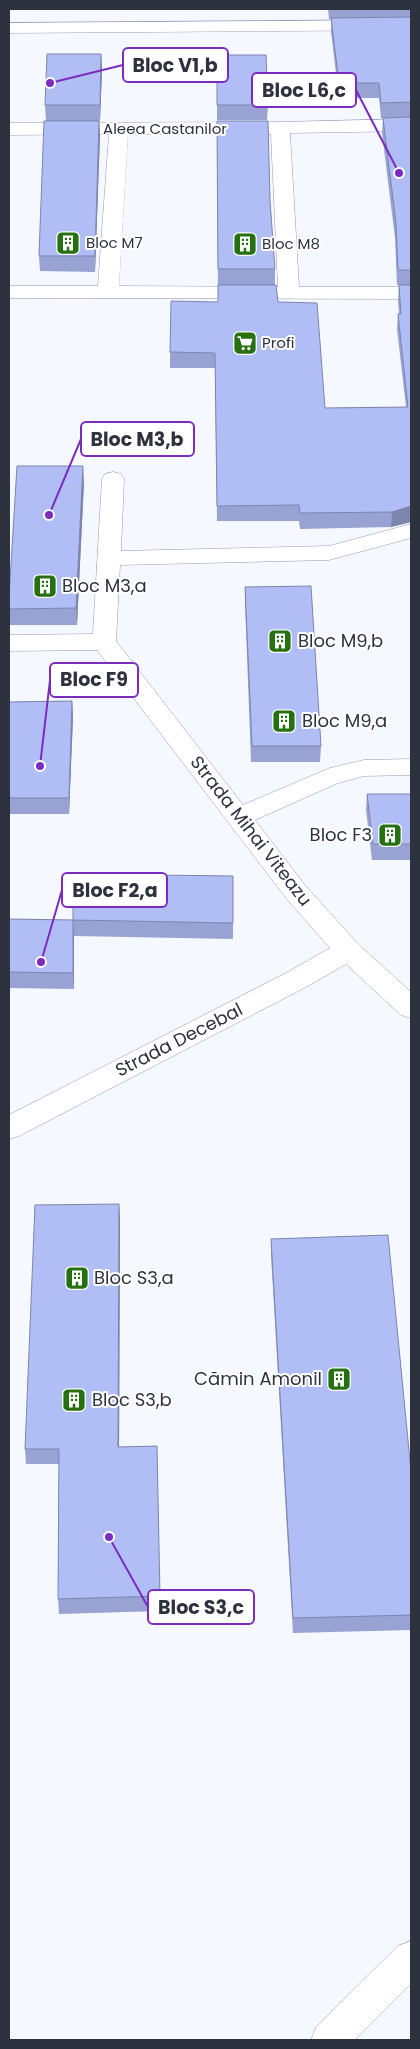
<svg xmlns="http://www.w3.org/2000/svg" width="420" height="2049" viewBox="0 0 420 2049" font-family="Poppins,sans-serif">
<style>
.lines{fill:none;stroke-linecap:round;stroke-linejoin:round}
.minor-casing{stroke:#9299b8;stroke-width:1}
.minor{fill:#fff;fill-rule:evenodd}
.wall{fill:#98a3d4}
.shaded-wall{fill:#7c85ac}
.building{fill:#b1bef6;stroke:#7c85ac}
.labels{text-anchor:middle;stroke-width:4;stroke-linejoin:round;paint-order:stroke}
.far-street-label{font-size:15px;fill:#2e313e;stroke:#fff}
.far-poi-label{font-size:15px;fill:#2e313e;stroke:#fff;text-anchor:start}
.poi-label{font-size:18px;fill:#2e313e;stroke:#fff;text-anchor:start}
.street-label{font-size:18px;fill:#2e313e;stroke:#fff}
.leader{fill:none;stroke:#7b2cbf;stroke-width:2}
.callout-dot{fill:#7b2cbf;stroke:#fff;stroke-width:2}
.callout{fill:#fff;stroke:#7b2cbf;stroke-width:2}
.callout-label{font-size:19px;text-anchor:middle;font-weight:bold;fill:#2e313e}
</style>
<rect width="100%" height="100%" fill="#f6f8ff"/>
<g class="lines">
<g class="minor-casing">
<g id="minor">
<polygon points="411,20 411,30 9,33 9,23"/>
<path d="M411,119V131L290,133L299,287H411V299L9,298V286H98L109,134L9,135V123L280,122ZM128,134H271L278,287L119,286Z"/>
<polygon points="113,472 121,474 124,479 121,551 329,546 411,524 411,538 329,560 120,565 116,641 243,805 330,768 364,760 411,759 411,775 364,776 338,783 255,820 304,884 357,943 411,992 411,1018 401,1015 346,964 306,987 19,1136 9,1139 9,1115 286,973 330,948 286,898 97,650 9,651 9,635 93,634 102,479 105,474"/>
<polygon points="411,1941 411,1984 355,2040 311,2040 316,2027 398,1946"/>
</g>
</g>
<use href="#minor" class="minor"/>
</g>
<g class="wall">
<polygon points="328,9 411,9 411,524 411,522 391,527 300,529 299,521 217,521 215,368 170,368 170,352 218,302 217,121 270,201 275,269 275,285 278,302 325,408 406,407 397,329 398,314 399,314 398,301 399,285 405,285 397,285 395,238 382,133 383,118 411,117 381,118 379,98 339,98 331,32 331,19 329,19"/>
<polygon points="101,54 102,70 100,121 99,121 100,136 95,272 40,271 39,256 46,121 45,105"/>
<polygon points="217,55 268,105 267,120 217,120"/>
<polygon points="84,482 77,625 9,625 9,597"/>
<polygon points="245,587 321,746 320,762 251,762 245,603"/>
<polygon points="72,701 73,717 69,814 9,814 9,702"/>
<polygon points="367,794 411,794 411,860 372,860 366,810"/>
<polygon points="233,876 233,939 74,936 74,989 9,988 9,919 73,920"/>
<polygon points="119,1204 120,1220 119,1447 157,1446 160,1611 59,1614 58,1599 59,1464 26,1464 25,1449"/>
<polygon points="271,1239 411,1471 411,1630 293,1633 271,1255"/>
</g>
<g class="shaded-wall">
<polygon points="101,54 102,70 100,121 100,105"/>
<polygon points="99,121 100,136 95,272 95,256"/>
<polygon points="83,466 84,482 77,625 76,608"/>
<polygon points="411,506 411,522 391,527 392,512"/>
<polygon points="72,701 73,717 69,814 69,798"/>
<polygon points="73,920 74,936 74,989 73,973"/>
<polygon points="119,1204 120,1220 119,1462 118,1447"/>
</g>
<g class="building">
<polygon points="411,17 411,102 381,103 379,83 339,83 331,18"/>
<polygon points="47,54 101,54 100,105 45,105"/>
<polygon points="217,55 266,55 268,105 217,105"/>
<polygon points="411,117 411,270 398,270 396,223 383,118"/>
<polygon points="44,121 99,121 95,256 39,256"/>
<polygon points="217,121 268,121 270,201 275,269 218,269"/>
<polygon points="218,285 276,285 278,302 317,303 325,408 408,407 398,314 401,314 399,285 411,285 411,506 392,512 300,513 299,505 217,506 215,353 170,352 171,301 218,302"/>
<polygon points="17,466 83,466 76,608 9,609 9,597"/>
<polygon points="311,586 321,746 252,746 245,587"/>
<polygon points="72,701 69,798 9,798 9,702"/>
<polygon points="367,794 411,794 411,844 373,844"/>
<polygon points="73,874 233,876 233,923 73,920"/>
<polygon points="9,919 73,920 73,973 9,972"/>
<polygon points="119,1204 118,1447 157,1446 160,1596 58,1599 59,1449 25,1449 35,1205"/>
<polygon points="388,1235 411,1471 411,1615 293,1618 271,1239"/>
</g>
<defs>
<g id="building-square" transform="scale(1.25)"><rect x="-9" y="-9" width="18" height="18" rx="4" fill="#277012" stroke="#fff"/><path d="M-4-6H4V6H1V3H-1V6H-4ZM-2.5-4.3h1.7v1.8h-1.7ZM.8-4.3h1.7v1.8H.8ZM-2.5-1h1.7V.8h-1.7ZM.8-1h1.7V.8H.8Z" fill="#fff"/></g>
<g id="supermarket-square" transform="scale(1.25)"><rect x="-9" y="-9" width="18" height="18" rx="4" fill="#277012" stroke="#fff"/><path d="M-6-5.5h2.5l.6 2H6L4.5 2H-2.5L-4.4-4H-6ZM-1.5 3.2a1.3 1.3 0 1 0 .1 0ZM3 3.2a1.3 1.3 0 1 0 .1 0Z" fill="#fff"/></g>
</defs>
<g fill-rule="evenodd">
<use href="#building-square" x="68" y="243"/>
<use href="#building-square" x="245" y="244"/>
<use href="#supermarket-square" x="245" y="343"/>
<use href="#building-square" x="45" y="586"/>
<use href="#building-square" x="280" y="641"/>
<use href="#building-square" x="284" y="721"/>
<use href="#building-square" x="390" y="835"/>
<use href="#building-square" x="77" y="1278"/>
<use href="#building-square" x="339" y="1379"/>
<use href="#building-square" x="74" y="1400"/>
</g>
<g class="labels">
<g class="far-street-label">
<text x="165" y="134">Aleea Castanilor</text>
</g>
<g class="far-poi-label">
<text x="86" y="248">Bloc M7</text>
<text x="262" y="249">Bloc M8</text>
<text x="262" y="348">Profi</text>
</g>
<g class="poi-label">
<text x="62" y="592">Bloc M3,a</text>
<text x="298" y="647">Bloc M9,b</text>
<text x="302" y="727">Bloc M9,a</text>
<text x="372" y="841" text-anchor="end">Bloc F3</text>
<text x="94" y="1284">Bloc S3,a</text>
<text x="322" y="1385" text-anchor="end">Cămin Amonil</text>
<text x="92" y="1406">Bloc S3,b</text>
</g>
<g class="street-label">
<text transform="translate(251 831) rotate(52)" y="6">Strada Mihai Viteazu</text>
<text transform="translate(179 1040) rotate(-27)" y="6">Strada Decebal</text>
</g>
</g>
<path class="leader" d="M50 83L123 65M399 173L356 90M49 515L81 439M40 766L50 680M41 962L62 890M109 1537L148 1607"/>
<g class="callout-dot">
<circle cx="50" cy="83" r="5"/>
<circle cx="399" cy="173" r="5"/>
<circle cx="49" cy="515" r="5"/>
<circle cx="40" cy="766" r="5"/>
<circle cx="41" cy="962" r="5"/>
<circle cx="109" cy="1537" r="5"/>
</g>
<g class="callout">
<rect x="123" y="48" width="105" height="34" rx="5"/>
<rect x="252" y="73" width="104" height="34" rx="5"/>
<rect x="81" y="422" width="113" height="34" rx="5"/>
<rect x="50" y="663" width="88" height="34" rx="5"/>
<rect x="62" y="873" width="105" height="34" rx="5"/>
<rect x="148" y="1590" width="106" height="34" rx="5"/>
</g>
<g class="callout-label">
<text x="175" y="72">Bloc V1,b</text>
<text x="304" y="97">Bloc L6,c</text>
<text x="137" y="446">Bloc M3,b</text>
<text x="94" y="686">Bloc F9</text>
<text x="115" y="897">Bloc F2,a</text>
<text x="201" y="1614">Bloc S3,c</text>
</g>
<rect width="420" height="2049" fill="none" stroke="#2e313e" stroke-width="20"/>
</svg>
